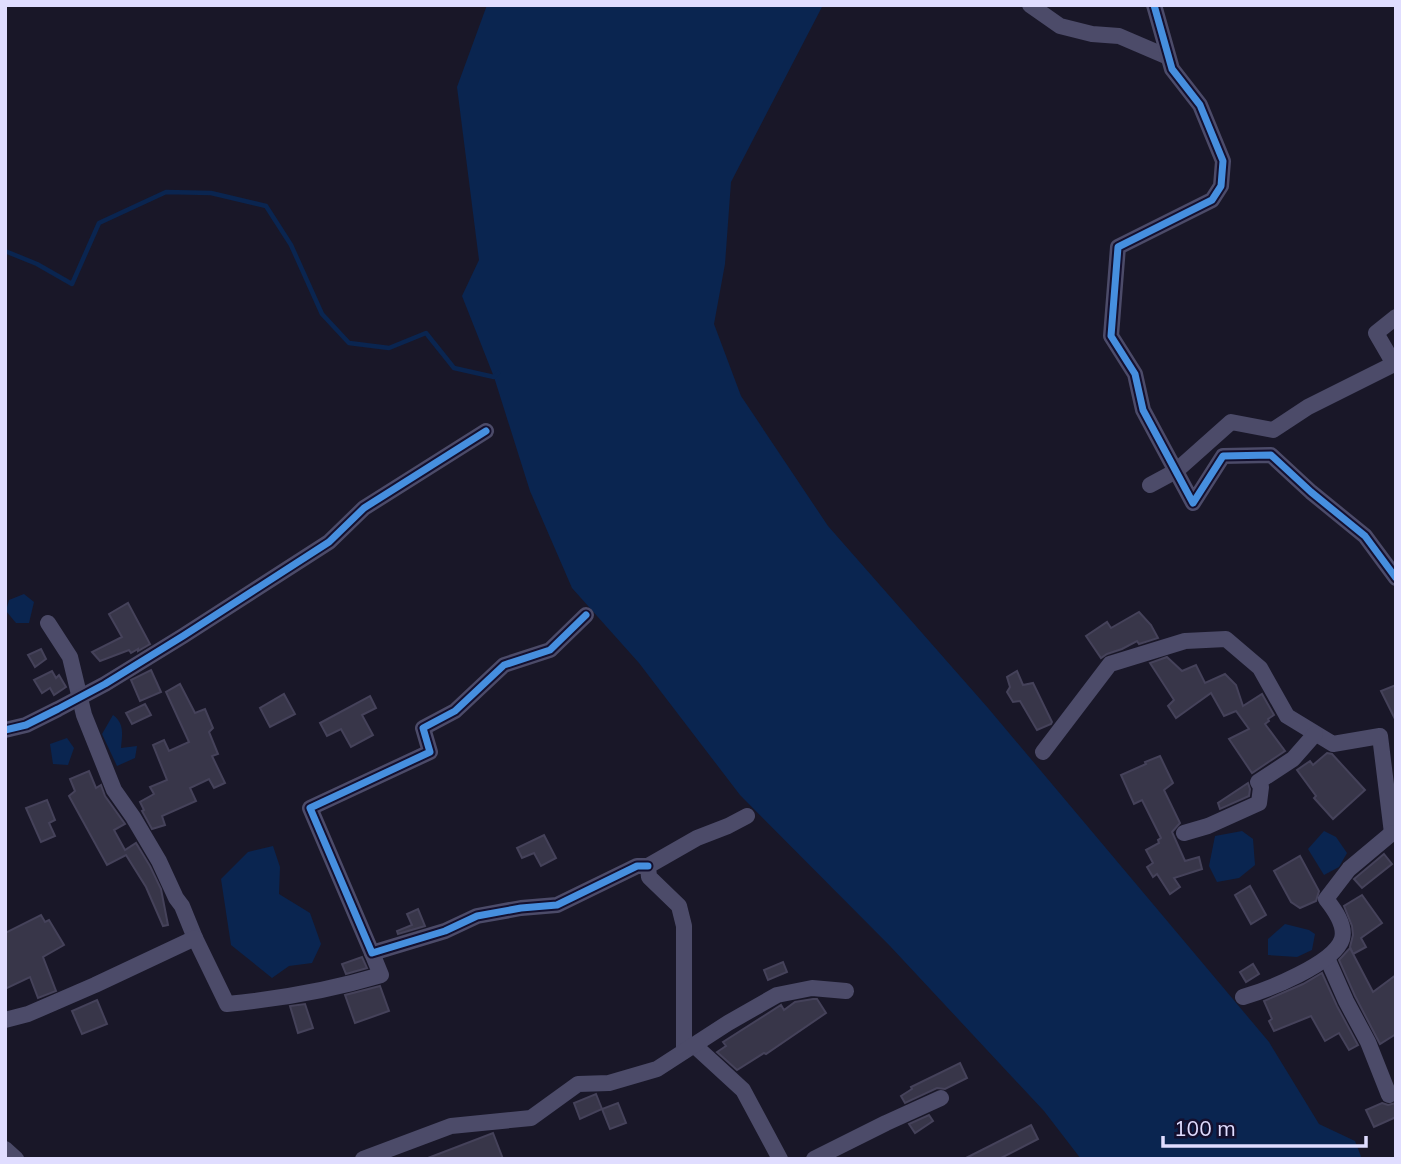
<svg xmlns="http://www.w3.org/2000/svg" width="1401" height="1164" viewBox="0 0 1401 1164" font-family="Mulish,sans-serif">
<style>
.water{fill:#0a2550}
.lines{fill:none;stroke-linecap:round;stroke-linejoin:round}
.stream{stroke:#0a2550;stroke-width:4.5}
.building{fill:#383649;stroke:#45425a;stroke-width:2}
.minor{stroke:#4c4b69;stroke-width:16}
.cycleway-casing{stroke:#14102f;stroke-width:11}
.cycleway{stroke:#468fdf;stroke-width:7}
</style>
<rect width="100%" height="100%" fill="#191728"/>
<g class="water">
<polygon points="487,5 823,5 731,182 725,264 714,324 741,396 828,526 988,708 1269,1042 1319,1124 1355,1141 1362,1159 1081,1159 1044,1111 890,946 740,795 639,663 572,588 530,491 494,377 462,296 479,260 457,87"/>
<polygon points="24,594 34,602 29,623 16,623 6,611 9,600"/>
<path d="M113,715C125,724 122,735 121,748L137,746L135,758L117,766L102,734Z"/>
<polygon points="67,738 74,748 68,765 53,764 50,744"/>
<polygon points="1242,831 1253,839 1255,865 1239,878 1217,882 1209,866 1215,836"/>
<polygon points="1324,831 1336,837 1347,853 1339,867 1324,875 1308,849"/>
<polygon points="273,846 280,867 279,894 310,913 321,944 312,963 289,966 272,978 231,945 221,879 248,852"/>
<polygon points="1285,924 1309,930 1315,934 1312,950 1297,957 1268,955 1268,939"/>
</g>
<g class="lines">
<polyline class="stream" points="5,251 37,264 72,284 99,223 166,192 211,193 266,206 291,245 322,314 349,343 389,348 426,333 454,368 494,377 498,373"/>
</g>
<g class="building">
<polygon points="128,603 150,644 138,651 138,649 131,653 129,650 100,661 92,652 122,637 109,614"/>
<polygon points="1139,612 1151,625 1158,638 1139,644 1137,641 1122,649 1107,654 1101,658 1086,636 1107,622 1111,628"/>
<polygon points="41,649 46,659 35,667 28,655"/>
<polygon points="1167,657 1182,671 1196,665 1205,683 1225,674 1236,685 1243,706 1262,694 1274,715 1268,719 1269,721 1265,724 1285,751 1252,773 1229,739 1249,729 1236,711 1224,716 1211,693 1176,718 1168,706 1174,700 1150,663"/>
<polygon points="151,670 161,692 140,701 131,680"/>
<polygon points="52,671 56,678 59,675 66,687 54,695 50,688 42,693 34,680"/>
<polygon points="1017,671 1023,685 1033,683 1052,722 1051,724 1037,730 1020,701 1013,702 1007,692 1010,687 1007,677"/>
<polygon points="180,684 195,713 205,709 213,728 209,732 218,754 212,756 225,783 214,788 209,779 190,788 196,801 162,816 165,825 152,829 142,811 144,810 140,802 154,794 150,787 167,780 153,745 164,740 169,751 189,742 166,692"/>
<polygon points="1396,685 1396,721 1381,691"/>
<polygon points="284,694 295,714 270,727 260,708"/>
<polygon points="370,696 376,708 362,715 373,735 351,747 341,729 327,736 320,723"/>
<polygon points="145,704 151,715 132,724 126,713"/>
<polygon points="1327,753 1332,754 1365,790 1333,819 1314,798 1316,796 1297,770 1310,761 1313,765"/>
<polygon points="1160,756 1173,783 1164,790 1180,823 1172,832 1185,861 1199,857 1202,869 1174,878 1180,887 1170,894 1157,874 1153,877 1147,867 1153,863 1146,850 1159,843 1158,840 1161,838 1142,800 1134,804 1121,775 1146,764 1145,762"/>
<polygon points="89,771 96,788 101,785 105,796 125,824 114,830 125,850 136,843 150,866 161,889 168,925 163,926 146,887 126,855 107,865 69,796 75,791 70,779"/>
<polygon points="1248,783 1250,789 1249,796 1220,809 1218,803"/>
<polygon points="47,800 55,820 49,823 55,836 41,842 26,808"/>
<polygon points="544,835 556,858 541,866 534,853 522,858 517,848"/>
<polygon points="1384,854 1392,864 1362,888 1354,879"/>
<polygon points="1300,856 1319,891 1316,901 1300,908 1291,902 1274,871"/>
<polygon points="1250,886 1266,915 1251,924 1235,895"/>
<polygon points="1362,895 1382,923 1361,938 1366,947 1353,954 1350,947 1353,935 1352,926 1344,906"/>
<polygon points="418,909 425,926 398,934 397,931 412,925 407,914"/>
<polygon points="41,915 45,922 49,920 64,945 43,957 56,991 38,998 30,977 5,989 5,933"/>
<polygon points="1350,948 1373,992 1396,975 1396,1034 1380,1044 1355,996 1339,960"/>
<polygon points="362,957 367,968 346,974 342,964"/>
<polygon points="783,962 787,972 768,980 764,970"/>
<polygon points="1253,964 1259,974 1246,982 1240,972"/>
<polygon points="1322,973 1337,1006 1358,1045 1349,1050 1339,1033 1325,1041 1311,1016 1274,1031 1269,1021 1272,1019 1264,1001 1303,984"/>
<polygon points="380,986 389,1011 355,1023 345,995"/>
<polygon points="813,999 817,999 826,1013 766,1054 764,1053 737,1070 717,1052 726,1046 723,1042 781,1005 784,1010 795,1002"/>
<polygon points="97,1000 107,1024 82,1034 72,1011"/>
<polygon points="305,1004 313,1028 298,1033 290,1006"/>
<polygon points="960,1063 967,1078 945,1089 937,1088 905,1103 901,1096 912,1089 911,1087"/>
<polygon points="596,1094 602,1109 580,1119 574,1103"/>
<polygon points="618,1103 626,1123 610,1129 602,1109"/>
<polygon points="1382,1103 1388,1105 1396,1103 1396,1117 1374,1127 1366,1110"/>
<polygon points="929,1115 933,1121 915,1133 909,1124"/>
<polygon points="1031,1125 1038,1139 999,1159 964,1159"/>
<polygon points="493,1133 503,1159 428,1159 428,1158"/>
</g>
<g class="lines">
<g class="minor">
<polyline points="1030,5 1060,26 1092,34 1119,36 1168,57"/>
<polyline points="1154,5 1172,69 1200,105 1223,161 1221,186 1212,200 1118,247 1111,336 1135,374 1143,410 1193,503 1223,456 1271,455 1311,492 1365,536 1396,578"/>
<polyline points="1150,485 1176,471 1231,422 1273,430 1308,407 1394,364 1376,333 1396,317"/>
<polyline points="586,615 550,650 504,665 455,711 423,728 430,752 310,808 372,953 445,931 477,916 521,908 557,905 637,866 648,866"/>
<polyline points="48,623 70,657 84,715 114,790 133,817 159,861 176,898 182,906 195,938"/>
<polyline points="5,730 26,725 58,709 105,684 183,636 329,542 364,508 486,431"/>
<polyline points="1043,752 1110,664 1185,641 1226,639 1260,668 1287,716 1333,744 1380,736 1392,833"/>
<polyline points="1184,833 1208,826 1259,803 1261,787 1258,782 1293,759 1315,734"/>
<polyline points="1327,958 1346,1001 1368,1042 1389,1095"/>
<path d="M1243,997C1267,990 1334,964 1342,939C1346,925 1334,909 1326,899L1349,869L1392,833L1396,834"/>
<path d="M5,1020L28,1014L95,985L195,938L227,1004C279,999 331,990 381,975L372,953"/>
<polyline points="694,1045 743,1090 780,1159"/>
<polyline points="684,1051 684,926 679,906 649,877 648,866 697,838 728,826 747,816"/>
<polyline points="5,1149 16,1159"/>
<polyline points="363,1159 451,1126 531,1118 578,1084 609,1083 657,1069 728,1023 777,995 812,988 846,991"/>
<polyline points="814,1159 886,1123 941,1098"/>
</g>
<g class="cycleway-casing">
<g id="cycleway">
<polyline points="1154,5 1172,69 1200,105 1223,161 1221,186 1212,200 1118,247 1111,336 1135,374 1143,410 1193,503 1223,456 1271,455 1311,492 1365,536 1396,578"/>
<polyline points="586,615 550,650 504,665 455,711 423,728 430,752 310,808 372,953 445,931 477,916 521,908 557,905 637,866 648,866"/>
<polyline points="5,730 26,725 58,709 105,684 183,636 329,542 364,508 486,431"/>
</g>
</g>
<use href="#cycleway" class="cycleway"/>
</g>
<rect width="1401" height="1164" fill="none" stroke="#e0ddff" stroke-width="14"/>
<path d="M1163 1136v10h203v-10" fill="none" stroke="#e0ddff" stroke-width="3.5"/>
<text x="1174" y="1136" font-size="21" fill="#e0ddff" stroke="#14102f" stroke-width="5" paint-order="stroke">100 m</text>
</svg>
